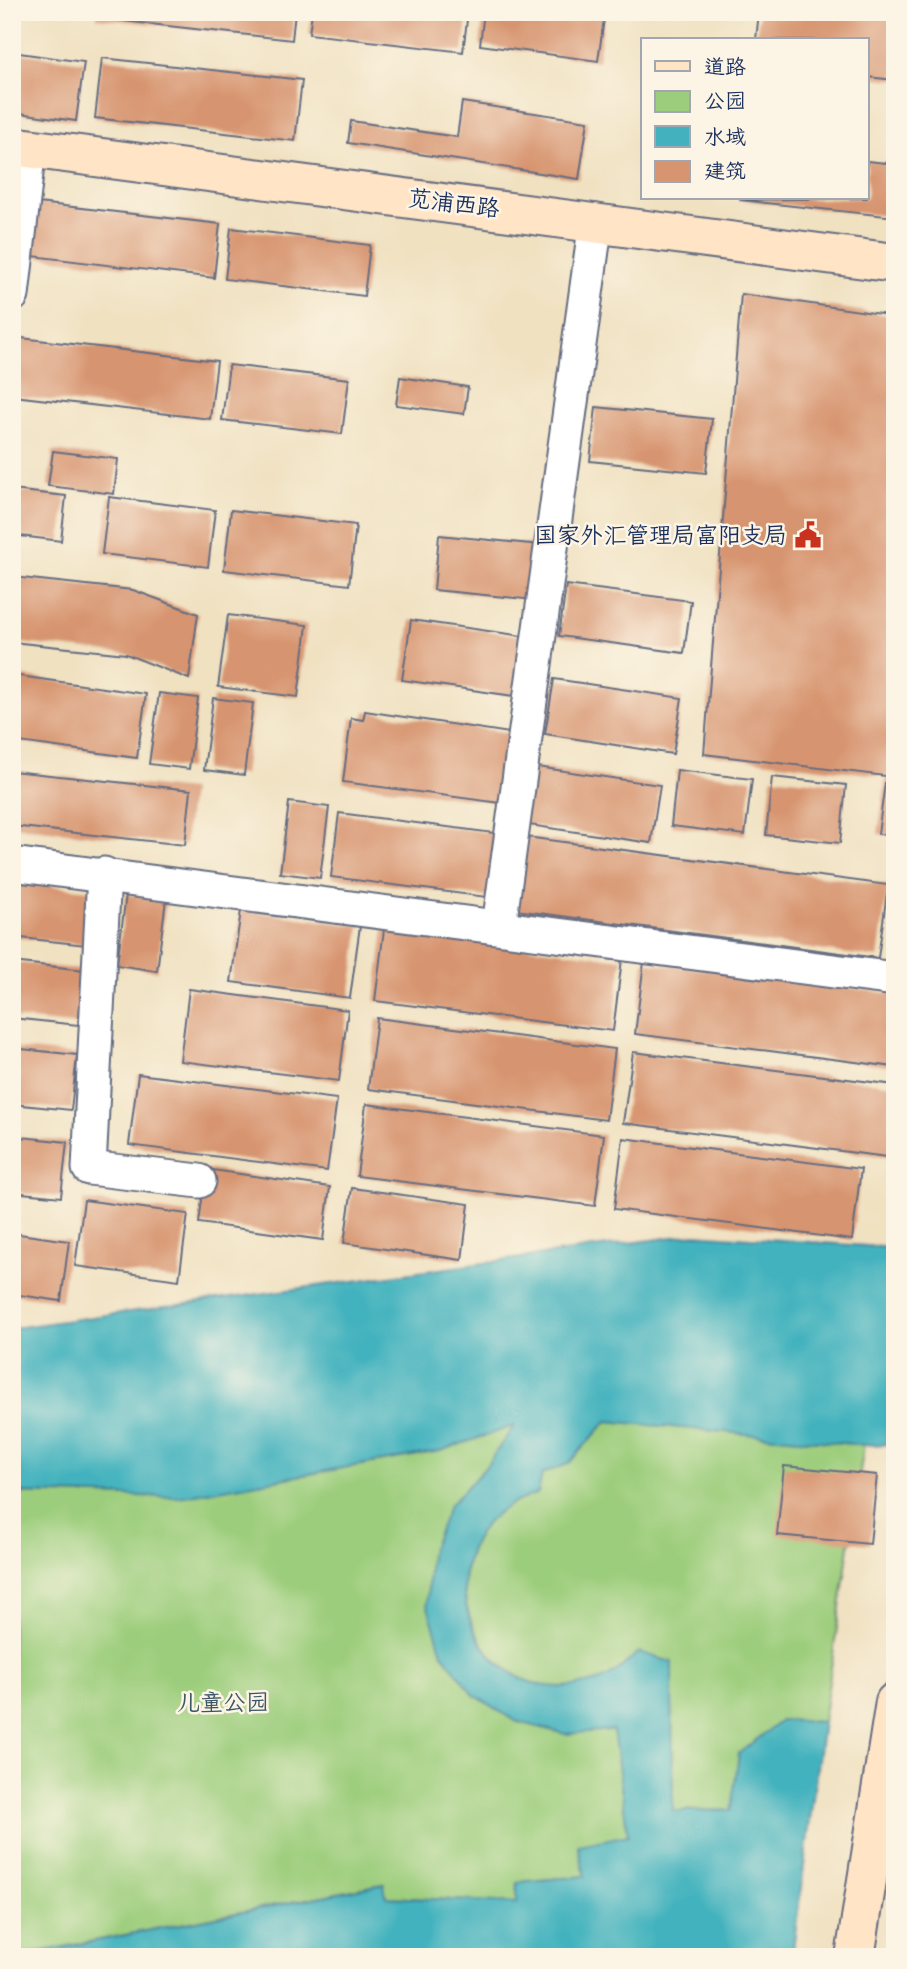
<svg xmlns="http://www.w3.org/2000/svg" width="907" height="1969" viewBox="0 0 907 1969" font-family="'Patrick Hand','LXGW WenKai TC',sans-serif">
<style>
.green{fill:#9ccd7c;stroke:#5c7e6d;stroke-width:2}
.water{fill:#43b2be;stroke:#2f708e;stroke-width:2}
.building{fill:#d79470}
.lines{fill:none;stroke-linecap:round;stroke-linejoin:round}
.street-casing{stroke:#666d81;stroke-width:37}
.secondary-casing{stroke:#666d81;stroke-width:42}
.street{stroke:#fff;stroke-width:33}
.secondary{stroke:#ffe4c6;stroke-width:38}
.labels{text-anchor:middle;stroke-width:5;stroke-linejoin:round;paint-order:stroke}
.street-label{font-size:23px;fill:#1b2f5e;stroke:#fcf5e5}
.poi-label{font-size:23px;fill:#1b2f5e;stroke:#fcf5e5;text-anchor:end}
.park-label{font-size:23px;fill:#3b5666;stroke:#fcf5e5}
</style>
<rect width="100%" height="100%" fill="#fcf5e5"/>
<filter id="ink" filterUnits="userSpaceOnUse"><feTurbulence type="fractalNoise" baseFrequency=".0143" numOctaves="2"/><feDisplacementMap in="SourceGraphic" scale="14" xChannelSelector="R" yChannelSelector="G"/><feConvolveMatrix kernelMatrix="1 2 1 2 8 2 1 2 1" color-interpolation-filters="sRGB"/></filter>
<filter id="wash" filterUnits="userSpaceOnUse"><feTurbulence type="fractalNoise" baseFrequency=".00686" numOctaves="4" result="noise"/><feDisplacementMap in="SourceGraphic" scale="28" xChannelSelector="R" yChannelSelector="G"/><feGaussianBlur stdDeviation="1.57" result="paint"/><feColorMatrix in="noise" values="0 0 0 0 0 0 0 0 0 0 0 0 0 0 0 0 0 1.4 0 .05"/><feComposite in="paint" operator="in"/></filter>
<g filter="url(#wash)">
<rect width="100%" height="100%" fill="#f0e1c1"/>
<g class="green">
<path d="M607,1421L864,1445L823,1722L782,1720L731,1810L673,1811L639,1652C631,1659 623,1667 614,1673C599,1683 580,1686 563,1687C469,1689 426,1556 508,1506C517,1501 528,1497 538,1493L542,1474L568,1464Z"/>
<polygon points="515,1425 484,1469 449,1506 442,1653 473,1694 515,1721 565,1733 613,1729 628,1835 586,1876 517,1882 517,1903 386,1897 383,1884 12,1957 12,1493 178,1497 440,1451"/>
</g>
<path class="water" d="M695,1234L895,1248V1444L864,1445L607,1421L568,1464L542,1474L538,1493C528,1497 517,1501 508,1506C426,1556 467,1689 563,1687C580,1686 599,1683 614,1673C623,1667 631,1659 639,1652L672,1662L673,1811L731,1810L739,1753L782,1720L823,1722L792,1957H15L384,1884L386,1897L517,1903V1882L585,1876L578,1845L628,1835L613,1730L565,1734L515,1721L473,1694L442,1653L427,1604L430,1553L449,1506L484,1469L514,1426L440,1451L178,1497L12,1493V1328Z"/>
<g id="blocks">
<g class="building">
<polygon points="97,12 295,12 292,40 97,18"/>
<polygon points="312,12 468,12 463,52 309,34"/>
<polygon points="484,12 605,12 598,61 480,45"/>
<polygon points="759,12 895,14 895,80 867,77 867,40 756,40"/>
<polygon points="12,52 84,62 76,121 12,112"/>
<polygon points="102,58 302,80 295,141 95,118"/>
<polygon points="462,102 588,121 579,179 348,143 351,121 457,137"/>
<polygon points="867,161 895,164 895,217 739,200 867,198"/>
<polygon points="38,203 220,224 214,278 32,256"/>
<polygon points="231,228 370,245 364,296 225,279"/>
<polygon points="741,294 895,316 895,836 878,834 886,776 704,754"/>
<polygon points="21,338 217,361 210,419 14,396"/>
<polygon points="229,365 349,379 342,434 222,420"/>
<polygon points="400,377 468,387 464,414 396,405"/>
<polygon points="596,407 712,419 706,473 590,461"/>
<polygon points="53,451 118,459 114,494 48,486"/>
<polygon points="12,490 66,496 61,541 12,535"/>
<polygon points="109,497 215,510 208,567 102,554"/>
<polygon points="231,510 356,525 349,585 224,570"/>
<polygon points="439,535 541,545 535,600 434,590"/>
<polygon points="12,577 133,590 198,614 189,679 126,654 12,642"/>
<polygon points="566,585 691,601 684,653 559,636"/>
<polygon points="228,615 307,625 298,697 218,687"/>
<polygon points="411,620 523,636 514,696 402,680"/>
<polygon points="12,675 146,694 137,758 12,741"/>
<polygon points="554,679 682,698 673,754 545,734"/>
<polygon points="159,693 198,698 189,769 149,764"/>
<polygon points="213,698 253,703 244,775 204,770"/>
<polygon points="365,711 510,733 500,803 343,782 351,718 363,720"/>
<polygon points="530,766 660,785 651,843 522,824"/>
<polygon points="677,770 752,779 745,835 671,826"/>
<polygon points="12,771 191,790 185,845 12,826"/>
<polygon points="772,777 846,785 840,843 766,835"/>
<polygon points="289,802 329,807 320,878 280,873"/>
<polygon points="339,813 502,834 494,898 331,877"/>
<polygon points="526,837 888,885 878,958 516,910"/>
<polygon points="12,882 92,890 86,945 12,937"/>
<polygon points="126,894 166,899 157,971 117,965"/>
<polygon points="241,910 360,926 350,998 231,982"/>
<polygon points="384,929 622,959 613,1031 375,1001"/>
<polygon points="12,962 84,970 78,1025 12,1018"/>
<polygon points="644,962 895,994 895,1067 635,1034"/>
<polygon points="189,989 348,1010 339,1081 180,1061"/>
<polygon points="377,1018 615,1049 606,1120 368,1089"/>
<polygon points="12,1048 77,1055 71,1110 12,1104"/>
<polygon points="633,1052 895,1085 895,1158 623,1123"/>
<polygon points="138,1074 337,1099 327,1171 129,1145"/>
<polygon points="366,1104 604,1135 595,1206 357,1176"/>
<polygon points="12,1136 67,1142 61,1197 12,1192"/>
<polygon points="623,1138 861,1169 852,1240 614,1209"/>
<polygon points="206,1169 330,1187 323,1240 199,1223"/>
<polygon points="352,1188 469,1204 462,1260 344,1243"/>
<polygon points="84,1200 188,1214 179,1280 75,1266"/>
<polygon points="12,1233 69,1241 61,1301 12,1294"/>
<polygon points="784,1466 877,1475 870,1544 777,1535"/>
</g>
</g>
</g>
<g filter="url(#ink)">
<use href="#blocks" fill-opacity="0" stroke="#666d81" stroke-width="2"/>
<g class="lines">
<g class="street-casing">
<g id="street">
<polyline points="12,295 29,148"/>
<polyline points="12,864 895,979"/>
<polyline points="104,874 89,1168 199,1181"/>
<polyline points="499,926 596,221"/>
</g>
</g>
<g class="secondary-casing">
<g id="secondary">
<polyline points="12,146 895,263"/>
<polyline points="855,1957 895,1702"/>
</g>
</g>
<use href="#street" class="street"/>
<use href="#secondary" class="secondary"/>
</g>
</g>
<defs>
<g id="civic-bare" transform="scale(2.1)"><path d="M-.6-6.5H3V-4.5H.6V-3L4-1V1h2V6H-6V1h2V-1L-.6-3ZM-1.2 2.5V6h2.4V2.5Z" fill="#c8321e" stroke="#fcf5e5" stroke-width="2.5" paint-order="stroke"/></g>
</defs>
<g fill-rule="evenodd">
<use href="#civic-bare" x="808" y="535"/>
</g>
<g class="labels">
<g class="street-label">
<text transform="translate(454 203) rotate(7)" y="8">苋浦西路</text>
</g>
<g class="poi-label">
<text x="787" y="543">国家外汇管理局富阳支局</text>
</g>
<g class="park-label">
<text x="223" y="1710">儿童公园</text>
</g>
</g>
<rect width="907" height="1969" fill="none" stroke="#fcf5e5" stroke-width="42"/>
<rect x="641" y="38" width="228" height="161" fill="#fcf5e5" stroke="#a2a6af" stroke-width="2"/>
<rect x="655" y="61" width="35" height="10" fill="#ffe4c6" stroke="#a2a6af" stroke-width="2"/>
<text x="704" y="74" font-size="21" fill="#1b2f5e">道路</text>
<rect x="655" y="91" width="35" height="21" fill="#9ccd7c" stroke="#a2a6af" stroke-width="2"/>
<text x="704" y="108" font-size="21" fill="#1b2f5e">公园</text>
<rect x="655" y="126" width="35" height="21" fill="#43b2be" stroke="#a2a6af" stroke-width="2"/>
<text x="704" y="144" font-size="21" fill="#1b2f5e">水域</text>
<rect x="655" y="161" width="35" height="21" fill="#d79470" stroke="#a2a6af" stroke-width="2"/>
<text x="704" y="178" font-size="21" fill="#1b2f5e">建筑</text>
</svg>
